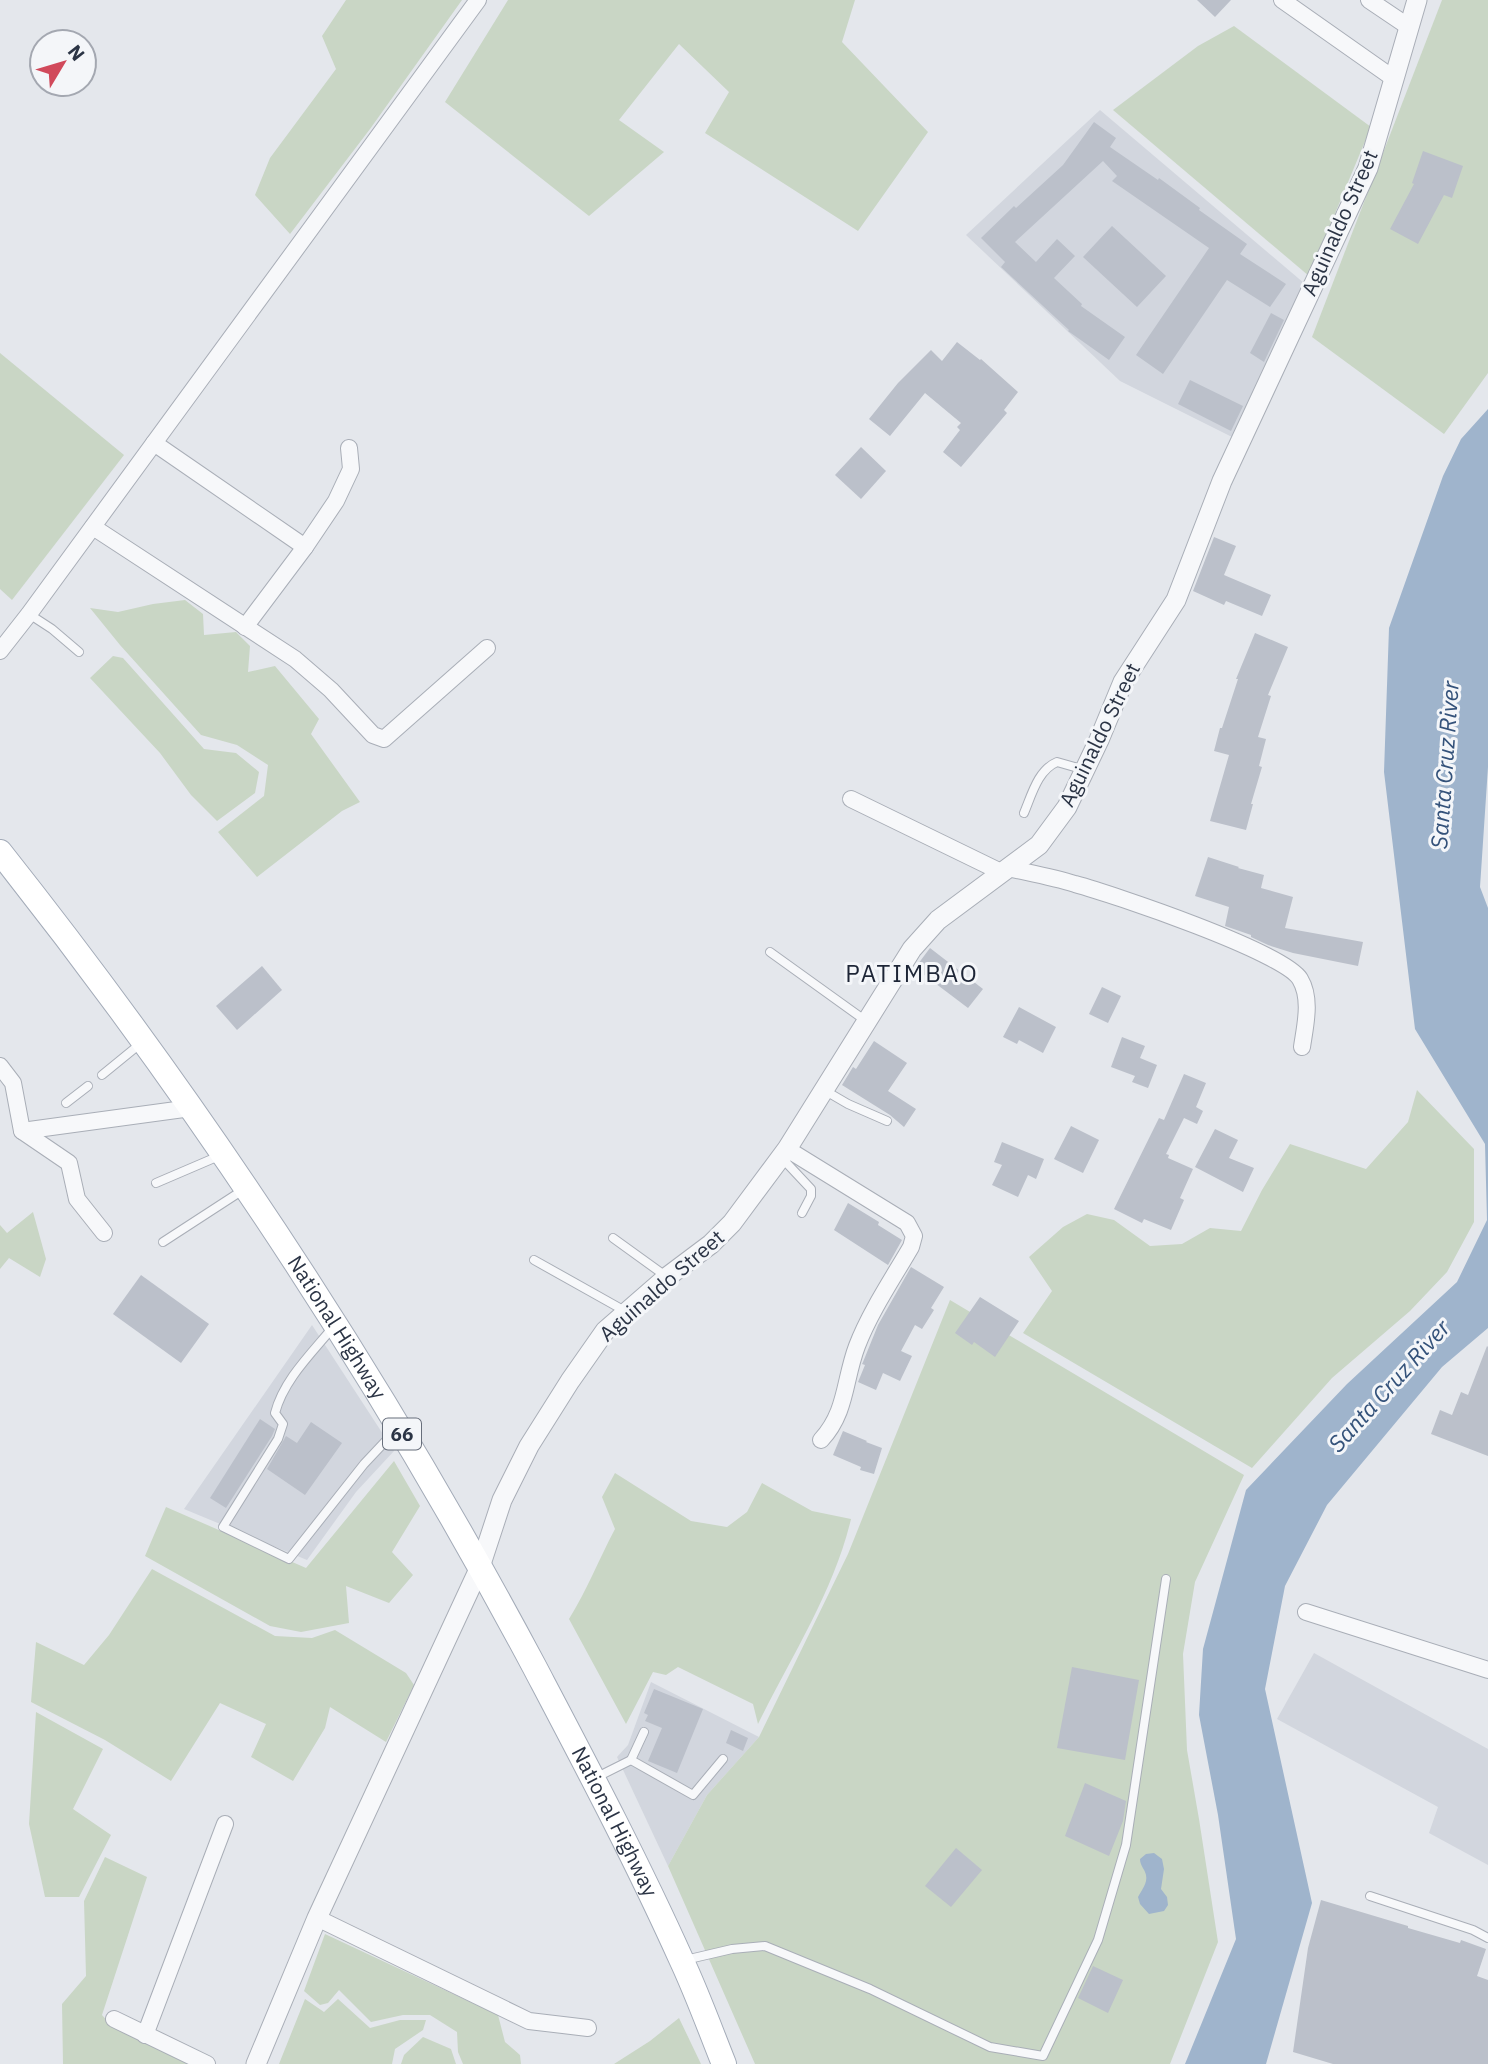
<svg xmlns="http://www.w3.org/2000/svg" width="1488" height="2064" viewBox="0 0 1488 2064" font-family="'IBM Plex Sans',sans-serif">
<style>
.built{fill:#d2d6de}
.green{fill:#c9d6c5}
.water{fill:#9fb4cc}
.building{fill:#bbc0ca}
.lines{fill:none;stroke-linecap:round;stroke-linejoin:round}
.service-casing{stroke:#a9aeb7;stroke-width:10}
.minor-casing{stroke:#a9aeb7;stroke-width:18}
.tertiary-casing{stroke:#a9aeb7;stroke-width:21}
.primary-casing{stroke:#a3abb8;stroke-width:26}
.service{stroke:#f7f8fa;stroke-width:8}
.minor{stroke:#f7f8fa;stroke-width:16}
.tertiary{stroke:#f7f8fa;stroke-width:19}
.primary{stroke:#fff;stroke-width:24}
.labels{text-anchor:middle;stroke-width:6;stroke-linejoin:round;paint-order:stroke}
.shield{fill:#f4f6f9;stroke:#676e7b;stroke-width:2}
.shield-label{font-size:19px;font-weight:bold;fill:#2b3445}
.street-label{font-size:21px;fill:#2b3445;stroke:#f4f6f9}
.water-label{font-size:23px;font-style:italic;fill:#34527a;stroke:#f4f6f9}
.quarter-label{font-size:24px;letter-spacing:2px;fill:#1d2536;stroke:#f4f6f9}
</style>
<rect width="100%" height="100%" fill="#e4e7ec"/>
<g class="built">
<polygon points="1100,110 1311,289 1238,440 1120,381 966,235"/>
<polygon points="312,1325 394,1451 356,1492 307,1560 184,1509"/>
<polygon points="1314,1653 1488,1749 1488,1865 1429,1833 1438,1807 1277,1719"/>
<polygon points="651,1682 759,1737 707,1795 668,1866 617,1757 628,1745"/>
</g>
<g class="green">
<polygon points="346,0 462,0 370,129 290,234 255,195 270,158 336,69 322,36"/>
<polygon points="508,0 855,0 842,42 928,132 858,231 705,133 729,92 679,44 619,120 664,152 589,216 445,102"/>
<polygon points="1442,0 1488,0 1488,373 1444,434 1312,337"/>
<polygon points="1234,26 1371,127 1309,276 1113,110 1198,46"/>
<polygon points="0,353 124,455 12,600 0,589"/>
<polygon points="185,600 203,614 204,635 236,632 250,646 248,672 275,666 319,719 311,734 360,802 342,811 257,877 218,832 264,796 268,765 237,745 201,735 120,645 90,608 118,612 153,604"/>
<polygon points="113,656 123,658 204,749 236,753 259,772 255,793 217,821 191,795 160,753 90,678"/>
<polygon points="1417,1090 1474,1149 1474,1222 1447,1272 1410,1311 1332,1378 1252,1468 1023,1333 1052,1291 1029,1257 1063,1227 1087,1214 1114,1220 1150,1246 1182,1244 1210,1228 1241,1231 1262,1190 1290,1144 1366,1169 1408,1122"/>
<polygon points="33,1212 46,1259 40,1277 9,1258 0,1269 0,1225 7,1233"/>
<polygon points="950,1300 1244,1475 1195,1582 1183,1654 1187,1750 1199,1819 1218,1942 1170,2064 755,2064 668,1866 707,1795 759,1737 848,1554"/>
<polygon points="394,1461 420,1506 392,1552 413,1575 389,1603 346,1586 349,1623 301,1632 270,1626 145,1556 166,1507 306,1568"/>
<path d="M615,1473L691,1521L727,1527L747,1512L762,1483L812,1511L851,1519C834,1591 791,1657 758,1724L753,1704L678,1667L666,1675L653,1672L626,1724L569,1619C587,1590 599,1559 615,1529L602,1497Z"/>
<polygon points="152,1569 275,1636 312,1638 335,1630 406,1673 414,1685 386,1742 330,1707 325,1728 293,1781 251,1757 266,1724 220,1703 171,1781 105,1740 31,1702 36,1642 84,1665 109,1635"/>
<polygon points="36,1712 103,1749 73,1809 111,1835 79,1897 45,1897 29,1824"/>
<polygon points="105,1857 147,1877 102,2015 110,2024 195,2064 63,2064 62,2004 86,1976 84,1901"/>
<polygon points="325,1934 498,2015 505,2042 520,2055 521,2064 463,2064 458,2052 457,2032 430,2015 403,2015 371,2022 339,1990 328,2003 320,2005 304,1991"/>
<polygon points="305,1999 324,2012 338,1999 370,2028 400,2020 426,2020 423,2030 395,2049 392,2064 279,2064"/>
<polygon points="679,2018 701,2064 614,2064 650,2041"/>
<polygon points="423,2037 451,2049 456,2064 401,2064 404,2055"/>
</g>
<g class="water">
<polygon points="1488,409 1488,767 1480,887 1488,908 1488,1328 1442,1367 1327,1505 1285,1586 1265,1689 1312,1903 1266,2064 1185,2064 1236,1939 1218,1815 1199,1715 1203,1649 1246,1490 1347,1384 1457,1282 1487,1220 1485,1144 1415,1029 1384,772 1389,628 1443,476 1461,439"/>
<path d="M1154,1853L1162,1859L1164,1869L1161,1889L1167,1897L1168,1905L1164,1911L1149,1914L1140,1904L1138,1897C1141,1891 1148,1883 1146,1875C1145,1869 1140,1866 1140,1859L1146,1854Z"/>
</g>
<g class="building">
<polygon points="1197,0 1231,0 1215,17"/>
<polygon points="1094,122 1116,138 1110,147 1158,180 1159,178 1200,208 1199,210 1247,244 1240,254 1286,284 1270,307 1227,280 1163,374 1136,355 1209,248 1112,181 1117,176 1103,161 1015,242 1036,262 1057,239 1075,256 1054,278 1082,304 1081,306 1125,337 1109,360 1068,331 1069,330 1001,267 1005,262 981,238 1014,206 1016,208 1063,165"/>
<polygon points="1423,151 1463,166 1452,198 1444,195 1418,244 1390,229 1414,184 1412,183"/>
<polygon points="1112,226 1166,276 1137,307 1083,257"/>
<polygon points="1271,313 1284,320 1264,362 1250,353"/>
<polygon points="957,342 980,360 981,359 1018,392 1004,410 1007,413 961,467 943,452 960,430 957,427 961,423 925,393 890,436 869,419 898,383 931,350 942,361"/>
<polygon points="1190,380 1243,406 1231,431 1178,404"/>
<polygon points="861,447 886,471 861,499 835,475"/>
<polygon points="1214,537 1236,546 1224,575 1271,595 1262,616 1226,601 1224,605 1193,591"/>
<polygon points="1255,633 1288,647 1268,695 1271,696 1258,737 1266,739 1259,766 1262,767 1251,804 1253,804 1246,830 1210,821 1229,755 1214,751 1220,728 1222,728 1238,679 1236,679"/>
<polygon points="1208,857 1239,867 1238,868 1264,875 1261,888 1293,897 1285,928 1363,942 1358,966 1293,953 1268,945 1251,937 1251,935 1225,926 1229,907 1195,896"/>
<polygon points="930,948 983,989 968,1008 915,968"/>
<polygon points="262,966 282,990 237,1030 216,1006"/>
<polygon points="1102,987 1121,996 1108,1023 1089,1014"/>
<polygon points="1019,1007 1056,1027 1043,1053 1019,1040 1017,1044 1003,1037"/>
<polygon points="1122,1037 1145,1046 1140,1058 1157,1065 1148,1088 1132,1082 1135,1076 1111,1067"/>
<polygon points="874,1041 907,1063 888,1091 916,1109 904,1127 890,1115 842,1085 853,1067 856,1069"/>
<polygon points="1184,1074 1206,1083 1196,1107 1203,1111 1197,1124 1184,1118 1166,1154 1169,1155 1168,1158 1193,1169 1180,1198 1184,1200 1171,1230 1144,1219 1142,1223 1114,1209 1159,1118 1164,1120"/>
<polygon points="1071,1126 1099,1140 1083,1173 1054,1159"/>
<polygon points="1215,1129 1238,1140 1229,1158 1254,1168 1243,1192 1195,1167"/>
<polygon points="1002,1142 1044,1159 1036,1179 1028,1175 1018,1197 992,1185 1002,1165 994,1162"/>
<polygon points="848,1203 879,1222 878,1225 902,1240 888,1265 834,1230"/>
<polygon points="911,1267 944,1287 931,1308 934,1310 922,1329 915,1325 901,1351 912,1356 900,1381 883,1373 876,1390 858,1382 865,1365 862,1364 863,1362 878,1325"/>
<polygon points="141,1275 209,1324 181,1363 113,1314"/>
<polygon points="980,1297 1019,1321 995,1357 974,1342 972,1345 955,1333"/>
<polygon points="1487,1346 1488,1347 1488,1456 1431,1434 1440,1410 1452,1415 1461,1392 1468,1395"/>
<polygon points="260,1419 275,1429 272,1436 226,1508 210,1498"/>
<polygon points="311,1422 342,1443 305,1495 267,1469 286,1436 297,1443"/>
<polygon points="843,1431 867,1441 866,1442 882,1448 874,1474 860,1470 861,1467 833,1455"/>
<polygon points="1072,1667 1139,1680 1125,1760 1057,1748"/>
<polygon points="654,1689 703,1709 677,1773 648,1761 662,1728 645,1721 648,1715 644,1713"/>
<polygon points="731,1730 748,1738 743,1751 726,1743"/>
<polygon points="1085,1783 1126,1801 1123,1821 1109,1856 1065,1836"/>
<polygon points="956,1848 982,1870 951,1907 925,1886"/>
<polygon points="1321,1900 1408,1926 1408,1928 1460,1943 1461,1940 1486,1949 1477,1976 1488,1980 1488,2064 1333,2064 1293,2052 1308,1948"/>
<polygon points="1093,1966 1123,1980 1108,2013 1078,1998"/>
</g>
<g class="lines">
<g class="service-casing">
<g id="service">
<polyline points="29,614 52,629 79,652"/>
<path d="M1024,813C1032,794 1038,770 1057,762L1085,770"/>
<polyline points="770,952 866,1021"/>
<polyline points="102,1075 140,1044"/>
<polyline points="824,1090 848,1104 887,1121"/>
<polyline points="66,1103 88,1086"/>
<polyline points="781,1157 811,1189 811,1196 802,1213"/>
<polyline points="156,1183 219,1156"/>
<polyline points="613,1238 667,1277"/>
<polyline points="163,1242 243,1190"/>
<polyline points="534,1260 625,1311"/>
<path d="M334,1326C312,1353 284,1379 275,1413L283,1424L278,1439L223,1527L289,1559L364,1464L396,1430"/>
<polyline points="644,1732 631,1760 693,1795 723,1759"/>
<polyline points="597,1777 631,1760"/>
<polyline points="1370,1896 1473,1930 1488,1938"/>
<polyline points="685,1960 732,1949 765,1946 870,1989 990,2047 1043,2056 1098,1940 1126,1845 1166,1579"/>
</g>
</g>
<g class="minor-casing">
<g id="minor">
<polyline points="1282,0 1393,78"/>
<polyline points="1369,0 1409,27"/>
<polyline points="154,443 305,547"/>
<polyline points="93,527 295,659 331,690 373,735 384,739 487,648"/>
<polyline points="245,627 305,547 336,501 351,469 349,448"/>
<polyline points="0,651 29,614 478,0"/>
<polyline points="851,799 1001,872"/>
<path d="M1008,868C1030,873 1053,877 1075,884C1112,894 1284,952 1300,979C1312,999 1305,1026 1302,1047"/>
<polyline points="0,1066 13,1083 22,1131 69,1163 77,1199 104,1233"/>
<polyline points="22,1131 191,1108"/>
<path d="M787,1149L907,1223L914,1236L911,1247C893,1278 870,1312 857,1346C844,1380 847,1412 821,1440"/>
<polyline points="1306,1612 1488,1670"/>
<polyline points="317,1918 529,2021 588,2028"/>
<polyline points="114,2019 207,2064"/>
<polyline points="145,2035 225,1824"/>
</g>
</g>
<g class="tertiary-casing">
<polyline id="tertiary" points="256,2064 317,1918 480,1567 502,1500 529,1446 570,1381 605,1331 667,1277 711,1244 732,1223 787,1149 912,949 938,920 1039,845 1067,807 1099,740 1123,682 1176,600 1222,481 1368,168 1417,0"/>
</g>
<g class="primary-casing">
<g id="primary">
<path id="s1" d="M0,852C202,1107 381,1379 534,1666C585,1763 636,1859 681,1959C697,1993 710,2029 724,2064"/>
</g>
</g>
<use href="#service" class="service"/>
<use href="#minor" class="minor"/>
<use href="#tertiary" class="tertiary"/>
<use href="#primary" class="primary"/>
</g>
<g class="labels">
<rect class="shield" x="383" y="1418.5" width="38" height="31" rx="5"/>
<g class="shield-label">
<text x="402" y="1441">66</text>
</g>
<g class="street-label">
<text transform="translate(1340 223) rotate(-66)" y="7">Aguinaldo Street</text>
<text transform="translate(1100 735) rotate(-64)" y="7">Aguinaldo Street</text>
<text transform="translate(662 1286) rotate(-41)" y="7">Aguinaldo Street</text>
<text dy="7" stroke="none"><textPath href="#s1" startOffset="583">National Highway</textPath></text>
<text dy="7" stroke="none"><textPath href="#s1" startOffset="1150">National Highway</textPath></text>
</g>
<g class="water-label">
<text transform="translate(1445 765) rotate(-86)" y="8">Santa Cruz River</text>
<text transform="translate(1389 1386) rotate(-48)" y="8">Santa Cruz River</text>
</g>
<g class="quarter-label">
<text x="912" y="982">PATIMBAO</text>
</g>
</g>
<g transform="translate(63 63) rotate(52)"><circle r="33" fill="#f4f6f9" stroke="#a4a8b1" stroke-width="2"/>
<path d="M0-5L12 26L0 18L-12 26Z" fill="#d1495b"/>
<text y="-10" font-size="19" font-weight="bold" text-anchor="middle" fill="#2b3445">N</text>
</g>
</svg>
